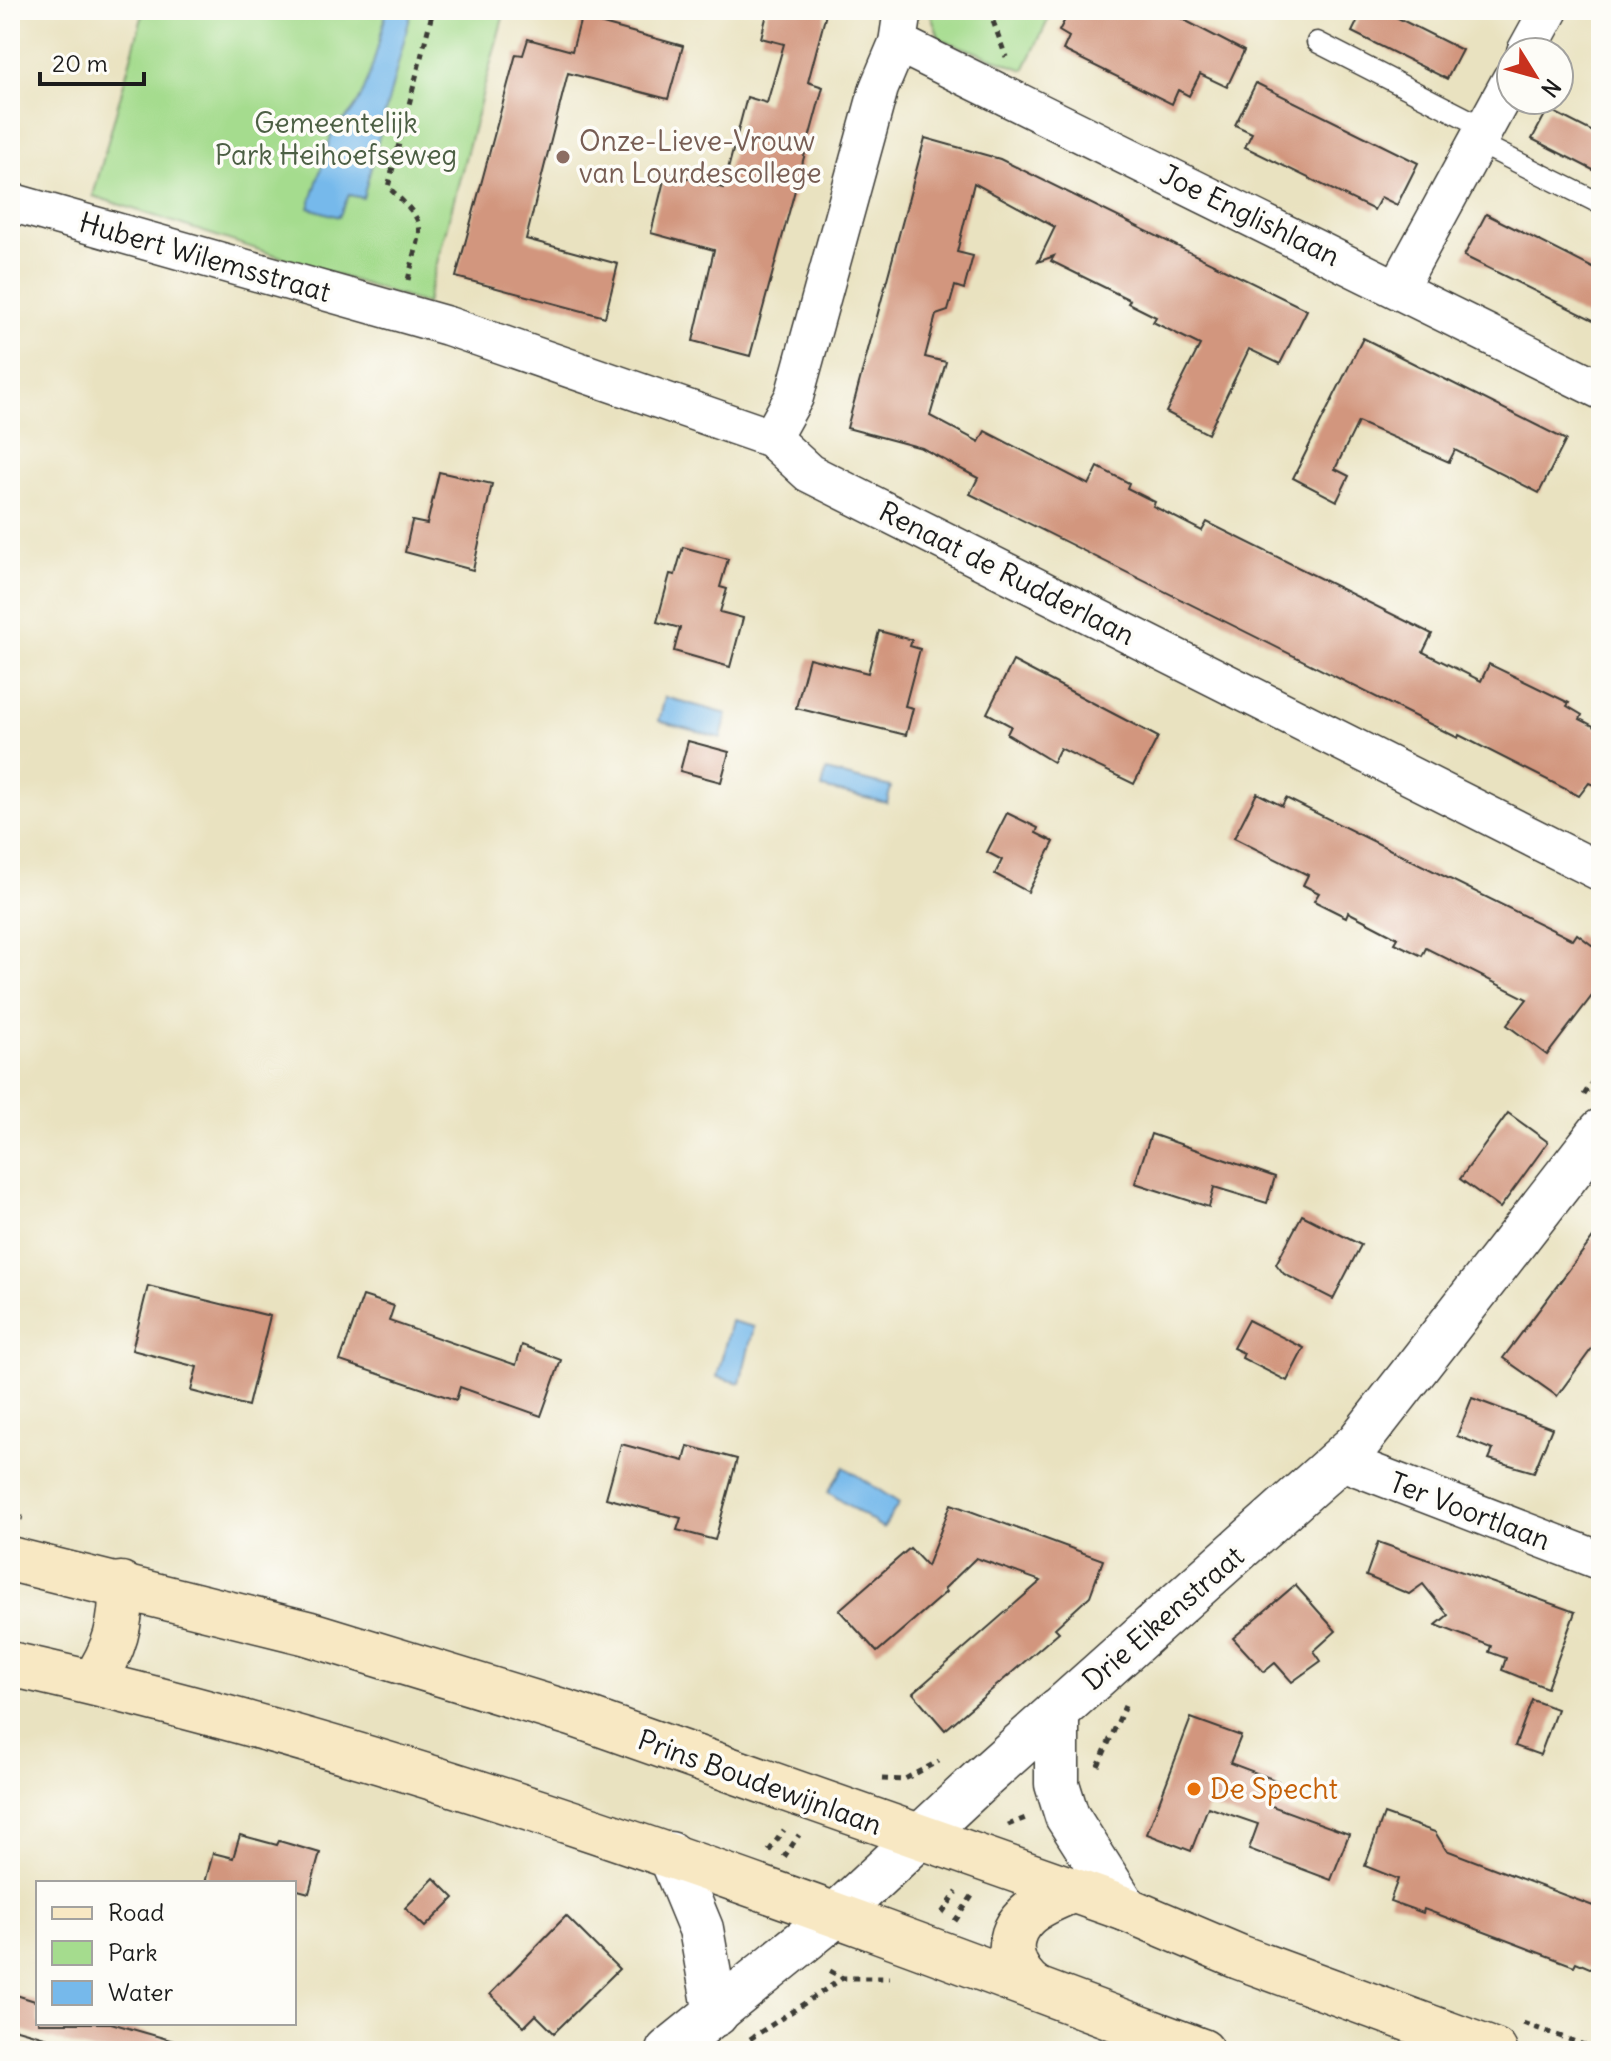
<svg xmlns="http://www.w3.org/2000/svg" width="1611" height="2061" viewBox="0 0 1611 2061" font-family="Delius,sans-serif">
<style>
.green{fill:#a5dc8e;stroke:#607c55;stroke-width:2}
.water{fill:#76b9eb;stroke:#496a84;stroke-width:2}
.building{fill:#d2967e}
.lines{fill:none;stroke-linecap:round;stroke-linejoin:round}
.service-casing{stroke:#3b3a35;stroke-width:23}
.minor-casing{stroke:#3b3a35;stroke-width:41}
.tertiary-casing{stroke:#3b3a35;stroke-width:47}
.secondary-casing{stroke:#3b3a35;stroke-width:47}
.path{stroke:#3b3a35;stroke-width:5;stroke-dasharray:6 6;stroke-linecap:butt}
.service{stroke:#fff;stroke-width:20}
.minor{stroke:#fff;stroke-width:38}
.tertiary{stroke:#fff;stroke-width:44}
.secondary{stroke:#f8e8c3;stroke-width:44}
.education-dot{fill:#8d6e63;stroke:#fdfcf7;stroke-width:3}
.food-dot{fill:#e8710a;stroke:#fdfcf7;stroke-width:3}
.labels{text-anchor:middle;stroke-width:7;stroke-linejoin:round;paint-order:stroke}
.park-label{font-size:28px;fill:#4c5f44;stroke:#fdfcf7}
.education-label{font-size:28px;fill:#785e54;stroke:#fdfcf7;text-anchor:start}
.street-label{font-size:28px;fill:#1c1c1c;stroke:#fdfcf7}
.food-label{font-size:28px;fill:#c56008;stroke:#fdfcf7;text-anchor:start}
</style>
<rect width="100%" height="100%" fill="#fdfcf7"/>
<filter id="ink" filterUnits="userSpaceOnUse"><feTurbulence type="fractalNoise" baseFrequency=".0125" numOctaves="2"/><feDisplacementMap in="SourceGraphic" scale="16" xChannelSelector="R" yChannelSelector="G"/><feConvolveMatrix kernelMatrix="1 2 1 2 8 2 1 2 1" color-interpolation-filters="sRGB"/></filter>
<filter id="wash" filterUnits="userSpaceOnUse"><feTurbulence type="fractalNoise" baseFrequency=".006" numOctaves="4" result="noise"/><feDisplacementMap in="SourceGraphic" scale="32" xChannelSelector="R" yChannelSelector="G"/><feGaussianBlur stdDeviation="1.8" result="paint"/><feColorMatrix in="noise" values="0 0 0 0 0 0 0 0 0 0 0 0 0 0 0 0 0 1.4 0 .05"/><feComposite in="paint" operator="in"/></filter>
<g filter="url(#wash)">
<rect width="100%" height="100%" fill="#e9e2c0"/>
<g class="green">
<polygon points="144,10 505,10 426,304 93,196"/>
<polygon points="932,10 1053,10 1024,70 940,39 931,16"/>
</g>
<g class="water">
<path d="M387,10H412L363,198L349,195L339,217L309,208L334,126C368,112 377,44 387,10Z"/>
<polygon points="665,697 727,714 721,738 659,721"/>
<polygon points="826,771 891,787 887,803 822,788"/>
<polygon points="731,1321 754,1327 740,1383 717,1377"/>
<polygon points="844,1467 899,1503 883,1528 828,1492"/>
</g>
<g id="blocks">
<g class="building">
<polygon points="768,10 827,10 808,82 823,87 750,356 693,341 714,250 651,233 666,172 723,188 747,97 767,103 784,44 761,38"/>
<polygon points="1070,10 1165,10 1244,51 1227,87 1200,74 1189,96 1178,90 1172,104 1063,50 1069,37 1059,31"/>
<polygon points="1363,10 1382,10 1462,50 1447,79 1352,32"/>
<polygon points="581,18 683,46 668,99 568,73 526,239 618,264 605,317 456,277 516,54 523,55 528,39 572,51"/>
<polygon points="1256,83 1418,163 1397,205 1381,197 1374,210 1245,147 1252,133 1235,125"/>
<polygon points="1548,109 1601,136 1601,174 1532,139"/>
<polygon points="925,138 1000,159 1307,310 1280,364 1249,349 1208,434 1166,412 1200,345 1153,322 1156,317 1128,303 1130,300 1051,261 1054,256 1038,262 1055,227 974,183 957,252 973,256 964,289 955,286 948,311 936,315 925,357 946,362 930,416 979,442 985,431 1089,485 1098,467 1129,483 1127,488 1155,502 1153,506 1202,531 1207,522 1432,634 1423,652 1481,681 1489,664 1569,703 1567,706 1582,715 1580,719 1601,730 1601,788 1589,783 1579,796 1459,735 1458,738 970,494 978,478 922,448 847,428"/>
<polygon points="1486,214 1601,272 1601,324 1464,256"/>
<polygon points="1363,338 1566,440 1539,493 1455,450 1449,462 1358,422 1335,469 1349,476 1337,501 1293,478"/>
<polygon points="439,472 492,484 473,570 405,552 412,521 427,524"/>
<polygon points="683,547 728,559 720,587 727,589 720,612 743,618 730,667 674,651 680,628 657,622 670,574 675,575"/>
<polygon points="879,631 912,640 910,646 920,649 905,706 913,708 906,735 796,708 809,658 868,673"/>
<polygon points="1013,661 1158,737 1134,784 1060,748 1053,762 1007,734 1011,726 987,713"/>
<polygon points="688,741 729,752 721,782 680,771"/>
<polygon points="1257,793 1282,806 1286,798 1573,940 1577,934 1601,952 1601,984 1547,1055 1507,1025 1527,999 1426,948 1422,956 1395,943 1398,938 1348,912 1346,917 1314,901 1319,893 1303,885 1308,875 1234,838"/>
<polygon points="1007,813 1038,828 1036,833 1054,842 1028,892 995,874 1002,860 987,852"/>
<polygon points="1508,1113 1548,1142 1500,1208 1460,1179"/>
<polygon points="1151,1134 1275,1177 1267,1203 1214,1187 1209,1207 1135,1183"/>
<polygon points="1302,1215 1361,1245 1333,1299 1284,1274 1276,1264"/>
<polygon points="1601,1227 1601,1336 1557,1396 1503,1358"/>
<polygon points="148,1286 270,1316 248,1406 191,1391 197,1367 132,1350"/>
<polygon points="363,1296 394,1306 389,1321 516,1365 522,1345 561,1360 541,1416 460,1387 456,1400 340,1361"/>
<polygon points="1248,1320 1304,1348 1287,1381 1242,1358 1244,1353 1233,1348"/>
<polygon points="1472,1398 1552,1428 1534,1472 1489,1459 1493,1450 1457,1436"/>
<polygon points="621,1444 684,1461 688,1446 737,1459 715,1540 677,1530 681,1518 606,1498"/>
<polygon points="951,1504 1103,1560 1090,1596 1055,1628 1059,1632 945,1730 913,1693 1041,1581 976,1558 944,1589 946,1592 877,1652 839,1610 910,1548 927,1566"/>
<polygon points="1378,1542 1575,1612 1547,1688 1502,1670 1506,1658 1489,1652 1491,1646 1436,1625 1448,1615 1423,1584 1409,1594 1366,1576"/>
<polygon points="1295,1585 1336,1631 1314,1651 1321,1661 1292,1682 1275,1663 1264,1672 1233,1638"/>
<polygon points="1532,1700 1557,1709 1540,1755 1515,1746"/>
<polygon points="1191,1718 1241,1736 1230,1763 1278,1781 1269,1805 1349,1834 1331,1880 1249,1849 1258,1824 1208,1807 1191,1851 1147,1834"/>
<polygon points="1384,1814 1435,1832 1446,1850 1601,1909 1601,1945 1592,1969 1576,1962 1574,1966 1424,1909 1423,1913 1390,1901 1398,1879 1365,1866"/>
<polygon points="240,1835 277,1845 279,1841 320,1853 309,1893 294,1889 294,1883 205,1883 213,1853 233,1858"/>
<polygon points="434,1878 454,1898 425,1927 405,1908"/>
<polygon points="566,1916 619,1969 554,2033 536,2015 524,2027 490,1994"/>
<polygon points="10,1993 38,2002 38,2023 111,2023 181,2043 180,2051 93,2051 10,2027"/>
</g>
</g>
</g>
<g filter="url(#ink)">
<use href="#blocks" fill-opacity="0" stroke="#3b3a35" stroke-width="2"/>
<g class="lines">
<g class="service-casing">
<g id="service">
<polyline points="1317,42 1485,128"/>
<polyline points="1477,142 1601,204"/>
</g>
</g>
<g class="minor-casing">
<g id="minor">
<polyline points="898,43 1601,390"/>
<polyline points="1526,52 1549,10"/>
<polyline points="10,202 448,326 771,438 809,473 1601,872"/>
<polyline points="1398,288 1511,80"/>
<polyline points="771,438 794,397 879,88 898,43 903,10"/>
<polyline points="1339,1460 1601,1561"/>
</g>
</g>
<g class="tertiary-casing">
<g id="tertiary">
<polyline points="1057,1711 1057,1784 1067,1816 1126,1909"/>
<polyline points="670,1854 701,1929 716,2014"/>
<polyline points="668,2051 837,1914 983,1778 1358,1443 1601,1131"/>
</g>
</g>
<g class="secondary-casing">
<g id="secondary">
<polyline points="10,1559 307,1633 575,1715 1126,1909 1239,1957 1495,2051"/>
<path d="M10,1664C420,1755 810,1904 1202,2051"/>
<path d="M93,1682C115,1650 122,1623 121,1584"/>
<path d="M1035,1988C1012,1971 1001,1940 1026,1916C1038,1904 1056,1898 1071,1891"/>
</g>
</g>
<g class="path">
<polyline points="989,10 1006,57"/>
<path d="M408,280C421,224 432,228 388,187L433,10"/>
<polyline points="1584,1095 1601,1069"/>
<polyline points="10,1515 23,1518"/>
<polyline points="1098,1766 1125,1706"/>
<polyline points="882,1779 903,1780 939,1761"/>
<polyline points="1008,1825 1028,1817"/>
<polyline points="769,1851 784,1830"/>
<polyline points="784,1857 799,1835"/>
<polyline points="942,1913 957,1892"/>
<polyline points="955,1921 972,1896"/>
<polyline points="830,1971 843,1978 890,1978"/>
<polyline points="1523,2023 1601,2051"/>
<polyline points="750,2039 843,1978"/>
</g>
<use href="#service" class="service"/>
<use href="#minor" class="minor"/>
<use href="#tertiary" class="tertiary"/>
<use href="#secondary" class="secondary"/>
</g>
</g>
<circle class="education-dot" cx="563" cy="157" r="8"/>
<circle class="food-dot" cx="1194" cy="1789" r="8"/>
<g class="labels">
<g class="park-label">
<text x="336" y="133">Gemeentelijk<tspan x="336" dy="32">Park Heihoefseweg</tspan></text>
</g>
<g class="education-label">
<text x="579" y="151">Onze-Lieve-Vrouw<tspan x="579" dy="32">van Lourdescollege</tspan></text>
</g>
<g class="street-label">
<text transform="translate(1250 215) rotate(26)" y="10">Joe Englishlaan</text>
<text transform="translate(205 257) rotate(16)" y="10">Hubert Wilemsstraat</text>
<text transform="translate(1007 573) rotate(27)" y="10">Renaat de Rudderlaan</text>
<text transform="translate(1470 1511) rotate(21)" y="10">Ter Voortlaan</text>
<text transform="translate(1163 1618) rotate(-41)" y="10">Drie Eikenstraat</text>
<text transform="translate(760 1782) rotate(20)" y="10">Prins Boudewijnlaan</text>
</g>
<g class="food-label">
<text x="1210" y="1799">De Specht</text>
</g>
</g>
<rect width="1611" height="2061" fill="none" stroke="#fdfcf7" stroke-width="40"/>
<rect x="36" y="1881" width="260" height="144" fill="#fdfcf7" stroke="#a3a29f" stroke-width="2"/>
<rect x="52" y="1907" width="40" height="12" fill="#f8e8c3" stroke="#a3a29f" stroke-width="2"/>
<text x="108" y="1921" font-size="24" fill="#1c1c1c">Road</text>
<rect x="52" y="1941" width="40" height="24" fill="#a5dc8e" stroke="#a3a29f" stroke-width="2"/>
<text x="108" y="1961" font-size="24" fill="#1c1c1c">Park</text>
<rect x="52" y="1981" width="40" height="24" fill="#76b9eb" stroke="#a3a29f" stroke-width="2"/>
<text x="108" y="2001" font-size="24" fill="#1c1c1c">Water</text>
<g transform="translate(1535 76) rotate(127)"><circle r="38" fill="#fdfcf7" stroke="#a3a29f" stroke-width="2"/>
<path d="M0-6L14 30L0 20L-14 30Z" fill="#c8321e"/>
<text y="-12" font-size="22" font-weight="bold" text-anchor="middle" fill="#1c1c1c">N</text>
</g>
<path d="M40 72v12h104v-12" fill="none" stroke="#1c1c1c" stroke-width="4"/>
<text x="52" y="72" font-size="24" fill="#1c1c1c" stroke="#fdfcf7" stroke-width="6" paint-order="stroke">20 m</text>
</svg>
